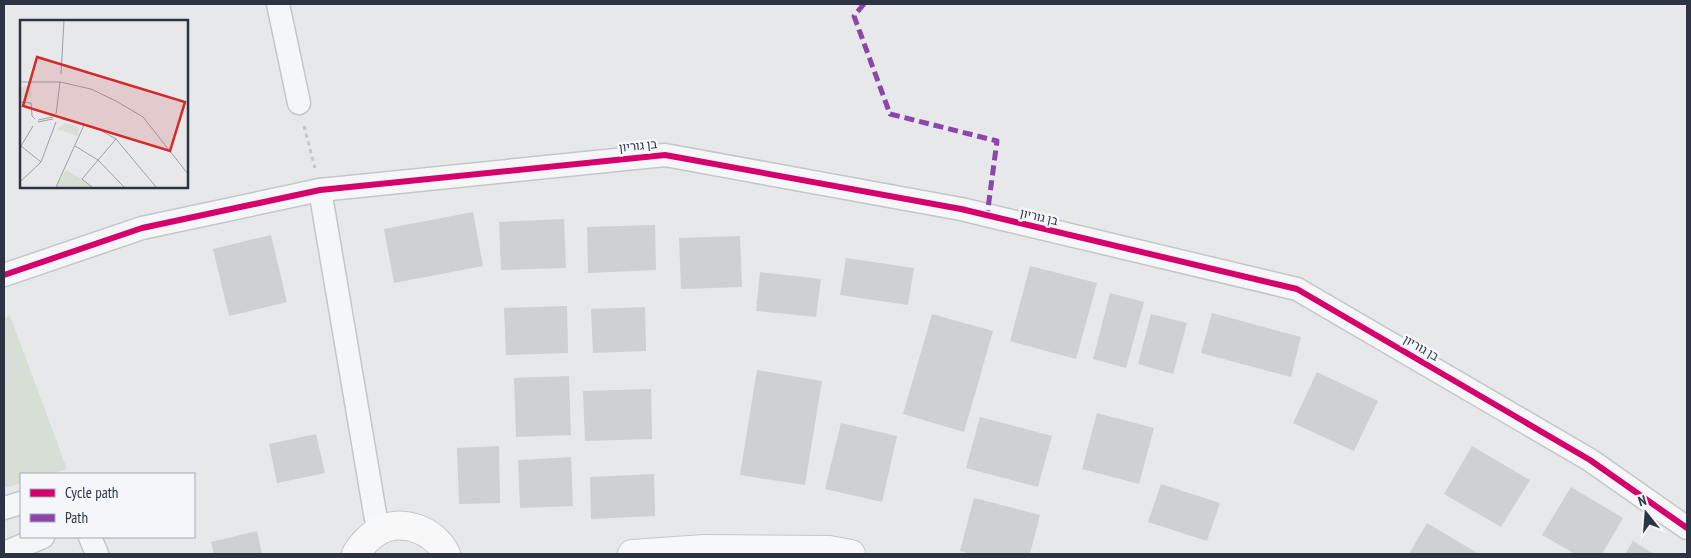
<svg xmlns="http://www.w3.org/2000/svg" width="1691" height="558" viewBox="0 0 1691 558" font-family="'PT Sans Narrow','Noto Sans Hebrew',sans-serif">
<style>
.green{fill:#d6ded6}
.building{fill:#ced0d3}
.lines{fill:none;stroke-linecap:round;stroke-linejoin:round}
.street-casing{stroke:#c4c6c8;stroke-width:25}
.secondary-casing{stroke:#c4c6c8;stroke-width:30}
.path{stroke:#c5c6ca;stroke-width:3;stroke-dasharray:4 4;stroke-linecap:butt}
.street{stroke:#f5f6f7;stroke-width:22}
.secondary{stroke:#f8f8f8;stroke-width:28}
.quiet{stroke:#8e44ad;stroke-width:5;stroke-dasharray:10 5;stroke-linecap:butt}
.cycleway-casing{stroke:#f4f6f9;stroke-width:9}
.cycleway{stroke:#d6006c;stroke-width:6}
.labels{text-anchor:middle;stroke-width:5;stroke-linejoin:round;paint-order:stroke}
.street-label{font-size:12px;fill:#2c3444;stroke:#f4f6f9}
.inset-road{fill:none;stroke:#9ca0a8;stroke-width:1}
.view{fill:#d62828;fill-opacity:0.15;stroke:#d62828;stroke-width:2.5}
.inset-edge{fill:none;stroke:#2c3444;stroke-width:2.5}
</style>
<rect width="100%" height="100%" fill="#e6e8ea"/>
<polygon class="green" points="10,316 67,469 50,474 21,474 21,483 4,488 4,318"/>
<g class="building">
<polygon points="473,212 483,266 394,283 384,229"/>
<polygon points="564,219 566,268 501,270 499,222"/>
<polygon points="655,225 656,270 588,273 587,227"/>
<polygon points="271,235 287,302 229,316 213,249"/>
<polygon points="740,236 742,287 681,289 679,238"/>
<polygon points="846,258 914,268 908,305 840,295"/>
<polygon points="1030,266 1097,283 1076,359 1010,341"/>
<polygon points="760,272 821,279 816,317 756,311"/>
<polygon points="1110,293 1144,302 1126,368 1093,359"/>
<polygon points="567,306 568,353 506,355 504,308"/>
<polygon points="645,307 646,351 593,353 591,309"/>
<polygon points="1212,313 1301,337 1291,377 1201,353"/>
<polygon points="932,314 993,331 964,432 903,414"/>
<polygon points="1151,314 1187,323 1173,374 1138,364"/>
<polygon points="757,370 822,381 805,485 740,475"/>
<polygon points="1317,372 1378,401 1354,451 1293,423"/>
<polygon points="569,376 571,435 516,437 514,378"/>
<polygon points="651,389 652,439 585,441 583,391"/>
<polygon points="1097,413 1154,428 1139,484 1082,469"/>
<polygon points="980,417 1052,436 1038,487 966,468"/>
<polygon points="841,423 897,436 882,502 825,489"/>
<polygon points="316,434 325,473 277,483 269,444"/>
<polygon points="499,446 500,503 459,504 457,448"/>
<polygon points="1472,446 1530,480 1501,527 1444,494"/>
<polygon points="571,457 573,506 520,508 518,460"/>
<polygon points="654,474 655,516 591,519 590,477"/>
<polygon points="1161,484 1220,503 1207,541 1148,522"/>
<polygon points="1571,487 1623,518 1602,554 1575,554 1542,535"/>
<polygon points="974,498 1040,515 1030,554 971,554 960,551"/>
<polygon points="1427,523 1479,554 1409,554"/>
<polygon points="257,531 262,554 214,554 211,542"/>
<polygon points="1633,541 1654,554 1625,554"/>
</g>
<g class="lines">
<g class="street-casing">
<g id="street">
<polyline points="278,4 299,103"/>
<polyline points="320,190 378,531"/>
<polyline points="4,275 142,228 320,190 665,155 961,209 1297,289 1590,460 1687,528"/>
<polyline points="4,508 21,503"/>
<polyline points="90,537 97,554"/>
<polyline points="4,553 43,537"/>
</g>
</g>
<g class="secondary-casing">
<g id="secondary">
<path d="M356,554C362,545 367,538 377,532C401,517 435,530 446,554"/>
<polyline points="632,554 705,549 829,550 851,554"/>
</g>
</g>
<polyline class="path" points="304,126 315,168"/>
<use href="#street" class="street"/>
<use href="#secondary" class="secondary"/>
<polyline class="quiet" points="864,4 854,16 890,114 997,141 987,216"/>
<g class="cycleway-casing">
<polyline id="cycleway" points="4,275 142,228 320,190 665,155 961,209 1297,289 1590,460 1687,528"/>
</g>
<use href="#cycleway" class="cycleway"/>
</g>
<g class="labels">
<g class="street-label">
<text transform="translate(638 146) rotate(-6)" y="4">בן גוריון</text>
<text transform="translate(1039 217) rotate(13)" y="4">בן גוריון</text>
<text transform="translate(1421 348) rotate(30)" y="4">בן גוריון</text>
</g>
</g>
<g transform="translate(20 20)">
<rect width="168" height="168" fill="#e6e8ea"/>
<path d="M-2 73a7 7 0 1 1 14 0a7 7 0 1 1-14 0ZM45,103L59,107L58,116L37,109ZM46,150L62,159L72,167H36Z" fill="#d6ded6"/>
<path class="inset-road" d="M41,54L44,0M0,62H40L71,69L96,81L123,97L168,154M0,82L11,83L12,96L15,99M36,94L40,62M42,99L75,107L96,119L136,167M18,100L33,97M18,102L33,99M13,106L1,126L21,142M55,126L78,140L104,167M0,162L21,142L36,102M36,167L64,105M72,167L62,159L96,119"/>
<path class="view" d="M17,37L165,82L150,131L3,86Z"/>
<rect width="168" height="168" class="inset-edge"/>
</g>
<rect width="1691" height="558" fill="none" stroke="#2c3444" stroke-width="10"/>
<rect x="20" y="473" width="175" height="65" fill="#f4f6f9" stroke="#a4a8b1"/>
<rect x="30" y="489" width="25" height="8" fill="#d6006c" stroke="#a4a8b1"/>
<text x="65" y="498" font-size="15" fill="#2c3444">Cycle path</text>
<rect x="30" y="514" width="25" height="8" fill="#8e44ad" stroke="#a4a8b1"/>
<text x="65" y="523" font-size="15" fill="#2c3444">Path</text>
<g transform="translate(1646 513) rotate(343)" stroke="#f4f6f9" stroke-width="4" paint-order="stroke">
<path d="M0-4L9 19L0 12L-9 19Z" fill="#2c3444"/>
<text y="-8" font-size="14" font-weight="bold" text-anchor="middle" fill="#2c3444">N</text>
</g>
</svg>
